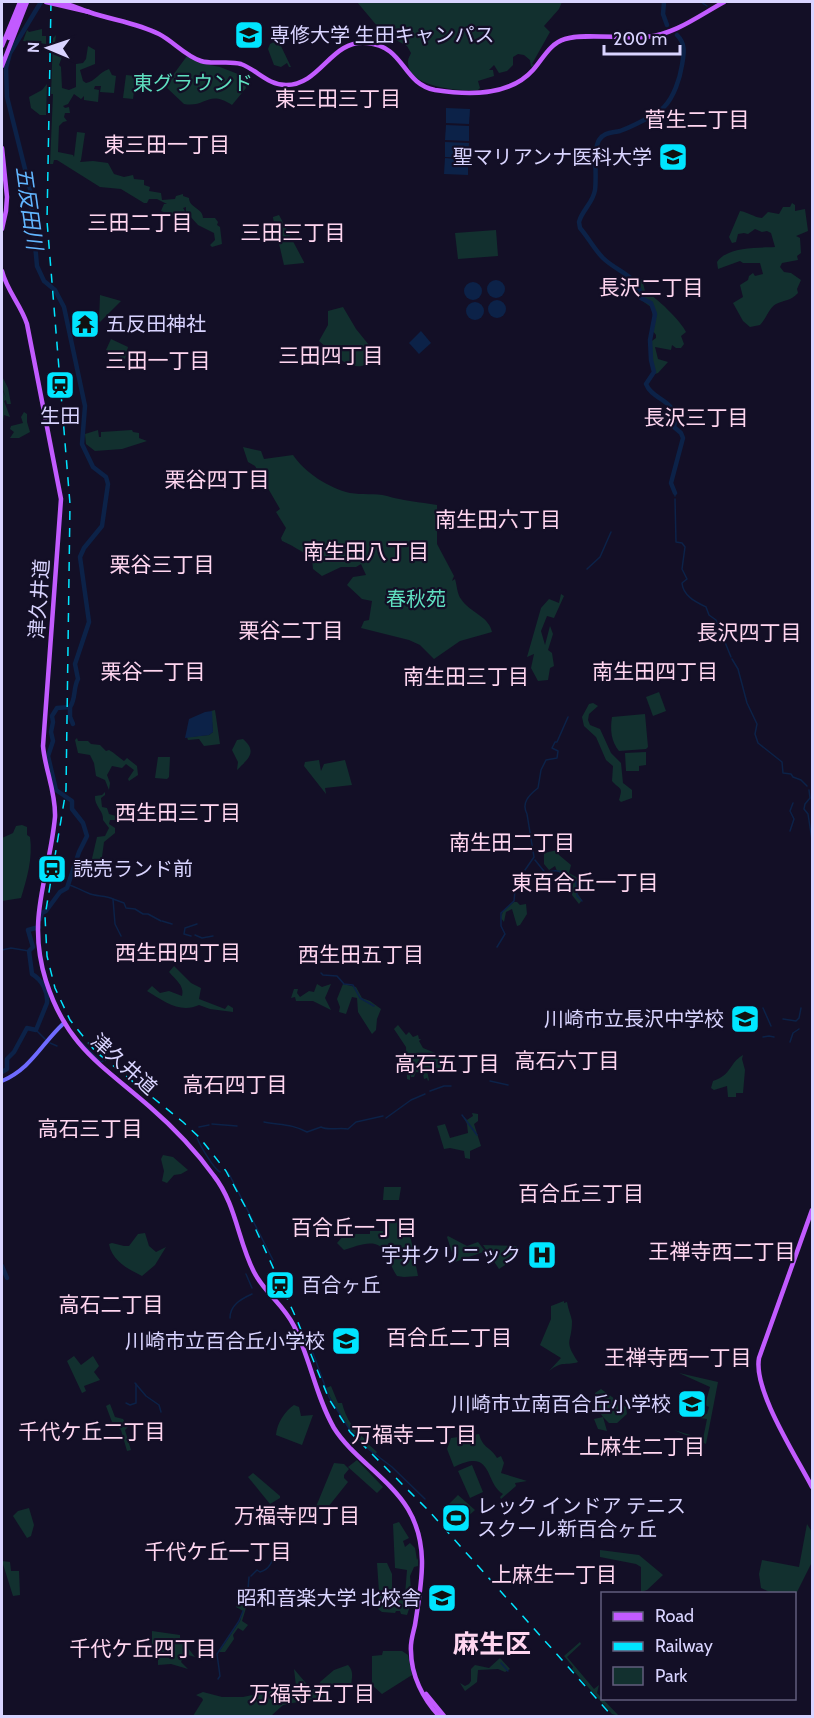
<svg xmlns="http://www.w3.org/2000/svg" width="814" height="1718" viewBox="0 0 814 1718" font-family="Cabin,'Noto Sans JP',sans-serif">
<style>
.green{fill:#12302f}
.water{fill:#0c2248}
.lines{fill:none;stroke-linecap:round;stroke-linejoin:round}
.stream{stroke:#0c2248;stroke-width:1.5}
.river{stroke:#0c2248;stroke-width:4.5}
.secondary{stroke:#6f6bff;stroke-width:4}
.primary{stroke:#c25bff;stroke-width:4.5}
.rail{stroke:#00e5ff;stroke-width:1.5;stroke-dasharray:9 8;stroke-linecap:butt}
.primary-bridge{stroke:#c25bff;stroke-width:4.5}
.labels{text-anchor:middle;stroke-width:4.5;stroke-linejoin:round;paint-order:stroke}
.poi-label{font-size:20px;fill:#d9d4ff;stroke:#130f26;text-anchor:end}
.park-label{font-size:20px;fill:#5fe0c0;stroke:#130f26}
.street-label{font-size:20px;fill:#d9d4ff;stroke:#130f26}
.neighbourhood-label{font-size:21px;fill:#ffd6f0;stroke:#130f26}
.water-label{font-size:21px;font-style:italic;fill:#62b6ff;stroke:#130f26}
.district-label{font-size:26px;font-weight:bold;fill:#ffd6f0;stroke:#130f26}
</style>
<rect width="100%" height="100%" fill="#130f26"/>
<g class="green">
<path d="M357,2H562L559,9L544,26L550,32L532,64L535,65L531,67L530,60L524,55L518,54L513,57V65L507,71L499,73L494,65L489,70H493L494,76L478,81L480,88L478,90C461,91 406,88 408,61C408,58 410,56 411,53L407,46L383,33Z"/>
<polygon points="42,29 42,36 46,36 46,44 23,41 27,30 29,32"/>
<path d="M56,35L54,50L63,54L59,65L61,67L62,88L69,90L76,87V64L83,63L86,59L88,46L95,50V64L80,70L83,81L86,83C96,81 99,72 109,69L112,75L116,76L114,93L100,92L101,86H95L94,89L99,90L98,102L84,100V96L81,99L74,94L68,104L63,106L65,108L69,107L70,113H65L64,117L67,121L63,122L59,126L58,152L73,155L74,157L77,132L85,133L81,160L80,162L93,161L108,163L114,174L124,177L133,175L134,179L144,180V185L150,187L149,191L161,193L162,200L175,199L176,196L183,194V196L189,198C189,208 203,208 203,218H215L218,222L217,225L220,227L222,244L212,247L210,245L215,240L214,233L198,225L189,215H186V207L183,208L186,213L183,220L161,211L164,204H167L157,199H149L147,203H144L121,189L100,187L57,160H54L53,164H50L53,94H51L53,38Z"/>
<polygon points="274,42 280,44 291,67 289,67 287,63 281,67 274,65 268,49 270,44"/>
<path d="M187,56L200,63L220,67L243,76L246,88L232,105C208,89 206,108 184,104L165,86Z"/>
<polygon points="126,75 136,76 133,99 123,98"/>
<polygon points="47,84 46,115 40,115 31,108 29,97 42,90"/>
<path d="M792,203L795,205V211L805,209L808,231L796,236L800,238L801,253L797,256L798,260L782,263L780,267L784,272L791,273L801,280L797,289L798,293C791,301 784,300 776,304C769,308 766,319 760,325L750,327L743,321L733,303L743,297L740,285L748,280L749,276L753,273L755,276L763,274L760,263H743L740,261L718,269L717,262C728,246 758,248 775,247L771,233L767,231L762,232L755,229L748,234L744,233L738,234L736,242L732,243L729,237L740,211C748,212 753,217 762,218L768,212L779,214L783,207H790Z"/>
<polygon points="279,215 304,262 304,263 284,265 273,218 273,217"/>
<polygon points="496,230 498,256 458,259 455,233"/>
<path d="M642,279L645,291C656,297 681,321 686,332L681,336L684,344L681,348H676L672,345L671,350L655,347L658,359L668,362L658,373L655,374L652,372L649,343L656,338V335L653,331L654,321L651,307L641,300L636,285Z"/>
<polygon points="100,295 121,301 100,322 99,321"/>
<path d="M343,307L356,329L377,355C356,381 337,356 319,341L328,325V311Z"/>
<polygon points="111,339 128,347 125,359 106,350"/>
<polygon points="2,376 8,388 11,404 7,404 6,400 4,401 10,417 4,415 2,428 2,389 6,398 2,387"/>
<polygon points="24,412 27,414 27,422 30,432 19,438 10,438 14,432 10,429 11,426 23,423 21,417"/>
<polygon points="98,430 99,437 101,437 101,432 132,430 133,432 139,433 139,438 147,441 122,449 95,451 86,444 85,434"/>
<path d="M243,447L261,451L264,459L293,455C305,473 329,488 350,493C362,495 375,493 387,496C403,501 420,502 437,505V544L454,576L452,581L455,579C457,585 457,594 461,599C469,612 489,616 492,632L460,641L434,659L420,645L409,640L361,628L364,621L369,620L372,601L362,599L347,585L353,577L366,575L361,564L356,567H341L322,576L313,569C313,568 312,560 312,559C309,555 286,542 282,541L281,538L286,528L276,512L280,509L255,466L248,462Z"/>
<polygon points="561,594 564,596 554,618 547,616 541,631 545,645 550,626 553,634 548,650 552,653 554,666 550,668 548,680 538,681 531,668 534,654 527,657 541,608 549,599 559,603"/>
<polygon points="659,692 666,711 653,716 646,697"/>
<path d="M593,703L598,706L589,714L588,720L590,725L600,729L611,753L621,763L623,783L632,790V798L621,802L619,800C623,786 621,791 612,781L613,766L606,760L596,737L584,726L582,717L589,704Z"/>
<polygon points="215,710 220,744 204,746 199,739 188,740 187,737 209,735 213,732 211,711"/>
<path d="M645,714L648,747L646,749L619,751C611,741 610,730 612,717Z"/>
<path d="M77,738L78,741H88L91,744L100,745L106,751L109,750C115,753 118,757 124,761L127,758L137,766L138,775L129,781L128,779L134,770L126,764L122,768L112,766L107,775L110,783L109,790L105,780L96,776L94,763L90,755L78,753L75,740Z"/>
<path d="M243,739C258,752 248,759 237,770L238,762L232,750L237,740Z"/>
<polygon points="646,752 646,765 639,766 639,771 626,771 625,753"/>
<polygon points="158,757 170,757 169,777 167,779 155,778"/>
<polygon points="319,760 321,771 324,764 345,760 352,785 325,788 326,794 304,766 305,762"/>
<path d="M105,792V795L101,798L102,807L107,808L109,814L116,816V820H110L109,824L115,828V833L104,842L101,864L91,863L97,837L105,836L109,828L103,820C104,811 94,806 95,796L102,795Z"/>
<path d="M22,825L27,827V835L30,837C33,858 27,878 21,898L2,901V838L13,833L16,826Z"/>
<polygon points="558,850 559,855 571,865 569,873 578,878 577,893 582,900 579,904 572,895 573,882 557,871 555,866 549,870 544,864 544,853"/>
<polygon points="514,902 517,902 520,905 526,904 527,914 520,925 517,926 512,909 506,912 504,922 501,918 503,911"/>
<path d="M174,966L191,983L201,988L199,999L225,1009L228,1005L233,1008V1012L210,1009L199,1005C180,1014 164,1001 147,991L152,986L160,993L169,991L182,996C185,986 175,979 169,972Z"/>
<polygon points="317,984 322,987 331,984 325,998 331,1010 313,1001 296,1001 295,997 291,998 294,989 298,989 297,993 300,997 309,991 314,992"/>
<polygon points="343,984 356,987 362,998 370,1001 381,1009 377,1019 376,1030 372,1034 358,1012 357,998 352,997 346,1014 339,1012 340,1007 337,999"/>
<polygon points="398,1025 406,1035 409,1032 413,1037 418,1035 419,1039 421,1039 419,1041 423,1048 445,1057 447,1061 444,1068 427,1071 429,1080 428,1081 427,1078 424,1079 423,1073 416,1072 414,1077 411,1077 410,1073 410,1080 407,1079 406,1047 394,1029"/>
<path d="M743,1055L742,1059L745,1070L743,1093H736V1097H728L727,1086L714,1090L711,1088L713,1081C732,1075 729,1063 743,1055Z"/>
<polygon points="472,1113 478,1114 478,1121 474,1124 481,1146 470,1151 470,1159 465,1158 464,1151 450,1148 444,1149 437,1126 445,1124 450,1138 468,1133 467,1124 463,1116 467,1120 473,1116"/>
<polygon points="163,1155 173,1157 188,1170 181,1174 174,1175 167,1183 162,1181 164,1171 161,1159"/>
<polygon points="384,1187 401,1187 399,1200 383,1200"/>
<path d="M407,1219L418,1276L404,1277L397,1276C392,1269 390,1261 386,1254C378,1236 358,1246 344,1250L337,1243L345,1234H370V1231H385L384,1220Z"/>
<path d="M145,1233L149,1246L156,1252L166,1247L155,1265L142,1276C128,1269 112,1261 109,1244L112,1243L124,1246H129L138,1234Z"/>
<polygon points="448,1236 467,1246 478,1242 488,1255 483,1252 455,1262 447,1237"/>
<polygon points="483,1245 517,1246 514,1259 499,1269"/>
<path d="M564,1301V1303L567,1302C568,1309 571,1315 572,1321C572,1344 563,1339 578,1362C567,1366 563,1360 549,1371L561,1358L540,1345L551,1319V1306Z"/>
<polygon points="74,1356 81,1365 93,1356 99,1366 94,1372 100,1380 84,1386 86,1391 82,1393 67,1361"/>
<polygon points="679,1373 718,1382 706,1444 674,1430 703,1439 707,1419 693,1417 694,1412 707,1414 709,1407 705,1405 710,1387"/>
<path d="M331,1386L338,1403H342C346,1419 354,1431 368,1441L367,1443L377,1452L375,1455C353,1437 337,1414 326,1388Z"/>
<path d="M601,1389L626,1407L627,1414L617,1423H609L603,1417L607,1431L598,1429L594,1419L603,1417C597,1409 596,1403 595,1393Z"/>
<polygon points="110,1404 115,1417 123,1419 128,1427 125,1430 131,1450 127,1451 121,1430 112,1422 106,1406"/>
<path d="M294,1405L299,1407L301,1416L313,1415L302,1445L276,1435C277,1423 285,1411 294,1405Z"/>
<path d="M479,1434C483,1449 491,1447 497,1458L501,1456L504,1463L501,1473L527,1481L515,1483L516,1486L501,1499L500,1497L503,1494C484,1483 494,1447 454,1467L447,1449L451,1438Z"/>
<polygon points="357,1460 383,1487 377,1493 348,1467"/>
<polygon points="334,1463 344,1464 349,1469 344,1475 344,1478 348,1482 328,1507 323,1509 322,1508 314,1515 313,1514"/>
<polygon points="472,1465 483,1492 470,1498 458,1471"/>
<polygon points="253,1473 280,1496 280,1498 270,1504 248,1477"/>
<polygon points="458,1495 475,1510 466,1518 455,1507 446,1514 443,1510"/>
<polygon points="29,1508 34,1525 31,1536 27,1538 13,1516 18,1511"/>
<polygon points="399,1522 409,1538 403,1541 405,1547 410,1543 415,1548 417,1560 418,1558 418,1566 414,1567 410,1576 411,1590 406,1593 410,1606 407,1615 401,1614 400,1611 396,1611 395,1613 382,1612 378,1609 380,1606 377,1563 387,1563 392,1574 392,1595 405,1595 407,1570 395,1568 393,1524"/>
<polygon points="807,1524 812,1532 812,1562 795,1596 794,1594 772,1593 761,1588 759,1574 762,1560 799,1567"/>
<polygon points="600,1550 639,1555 663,1575 647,1590 641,1592 641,1567 636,1564 600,1557"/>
<polygon points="2,1561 10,1562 11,1571 19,1571 20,1595 13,1596"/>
<polygon points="238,1602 246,1608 242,1621 248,1625 243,1631 238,1628 233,1635 234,1639 225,1652 219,1652 240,1621 243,1611 236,1607"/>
<polygon points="152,1631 180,1635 180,1639 184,1639 184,1643 195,1657 185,1654 181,1662 188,1669 171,1664 158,1665 158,1648 152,1648"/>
<polygon points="580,1642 581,1644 567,1657 594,1689 599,1685 597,1693 619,1716 612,1714 572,1669 573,1667 564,1656"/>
<polygon points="383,1651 402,1651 408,1655 412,1675 382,1694 372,1685 372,1656 382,1655"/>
<polygon points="500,1658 510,1669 505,1672 498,1669 478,1670 477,1682 465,1691 460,1683 465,1686 469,1684 471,1681 471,1669 475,1665 489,1668"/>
<path d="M348,1665C354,1671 352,1678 351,1685L328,1688L327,1696L283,1705L271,1716H193L203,1700L202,1698L196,1695L203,1692L222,1697H243L296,1686L294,1669L310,1688L321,1691L320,1682L334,1670Z"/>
</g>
<g class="water">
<polygon points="446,108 470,109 469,124 446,123"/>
<polygon points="446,125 469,126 469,141 445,140"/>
<polygon points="445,142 469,143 468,158 445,157"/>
<polygon points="445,158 468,160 468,175 444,174"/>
<circle cx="496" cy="289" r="9"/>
<circle cx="473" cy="291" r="9"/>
<circle cx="497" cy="309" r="9"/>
<circle cx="475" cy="311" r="9"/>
<polygon points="421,331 431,343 419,354 409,343"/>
<polygon points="212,711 213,732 209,735 185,738 189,719 205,712"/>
</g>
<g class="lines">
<g class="stream">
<polyline points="701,2 707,6"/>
<polyline points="675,493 675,496"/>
<path d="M675,499L676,542L682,543L685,547L682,569L687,579L682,583C683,596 696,602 706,607L709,615L716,620L731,657"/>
<polyline points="587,569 600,557 611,532"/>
<polyline points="732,659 738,669 747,703 757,724 755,734 758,743 782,762 783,773 791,774 793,777 801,780 807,786"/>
<polyline points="809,790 810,798 805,804 804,809 808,814 812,840"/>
<polyline points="790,831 794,819 790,811 793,803"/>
<polyline points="535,860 547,875"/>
<path d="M525,870L534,857L527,814C521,803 529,795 538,788L541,770L546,760L557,758L558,751L552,748L555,742H557L568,717"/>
<path d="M546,874C557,866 568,874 576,882L577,896L582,901"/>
<path d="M69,885C76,887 81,890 88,893C96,897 105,895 113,899L115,924L121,936"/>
<polyline points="113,899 124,903 126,908 135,909 143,914 148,914 161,921"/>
<polyline points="162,921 172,924"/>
<polyline points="195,935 202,938 213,936"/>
<polyline points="191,936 184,934 185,928 197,924"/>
<polyline points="497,947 505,934 501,926 501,913 514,901 515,890"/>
<polyline points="2,950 11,948 29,951"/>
<polyline points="321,973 323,975 337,976 344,984 353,985 360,998 374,1006"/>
<polyline points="763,1008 771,1026"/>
<polyline points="783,1019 796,1021 799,1018 801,1008"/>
<polyline points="36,1030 46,1040"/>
<polyline points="763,1037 769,1036 774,1037"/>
<polyline points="78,1039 101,1062 103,1061"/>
<polyline points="790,1042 793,1033 799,1029"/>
<polyline points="50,1043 57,1046"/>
<polyline points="490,1081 508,1085"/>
<polyline points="430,1091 444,1086 451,1086"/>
<polyline points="462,1115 477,1135"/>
<polyline points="386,1118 411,1100 425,1094"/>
<path d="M264,1122C279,1125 293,1124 307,1132L321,1127C328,1131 339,1127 348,1129L356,1122L383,1116"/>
<polyline points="212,1124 237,1126"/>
<polyline points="199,1127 209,1125"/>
<path d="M197,1138C200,1145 213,1168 220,1172"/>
<polyline points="228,1172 273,1260"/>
<polyline points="246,1274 252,1288"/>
<path d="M230,1318C230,1305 241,1299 252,1294"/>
<polyline points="306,1334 329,1397 350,1430 367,1448 392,1467 425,1499"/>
<polyline points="135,1383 146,1396 159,1405 161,1412"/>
<polyline points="126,1403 130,1405 136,1403 136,1384"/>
<path d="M251,1576L257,1570L260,1572C272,1569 273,1557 277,1547"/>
<polyline points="248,1589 249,1577"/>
<polyline points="244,1604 248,1592"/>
<polyline points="501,1663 508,1671"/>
<polyline points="218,1679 220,1676 217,1654 239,1621 243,1611"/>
</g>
<g class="river">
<polyline points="664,2 663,14 667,25"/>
<path d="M675,493L671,483L683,438L681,433L674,427C680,399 653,402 646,384L654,372L651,360L650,340L655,314L651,303L641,298C640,276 617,272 603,258C594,249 588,237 580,228L579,222C582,210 593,203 595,190C597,177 593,150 599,140C604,132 612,133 620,131C631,127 656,115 664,107C674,97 680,78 682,65C684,53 686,44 677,35"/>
<polyline points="70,707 70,717 73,724"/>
<path d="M40,919L42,913L46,911L60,892L67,888L79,852L87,836L83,823L72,809V801L56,790L48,756L53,741L51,732L53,722L52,716L57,708L70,707C76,699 73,688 78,679L75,664L89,622L80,557L84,548L102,526L108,484L106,477L93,467L82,444L85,406L64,307L55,290L44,281L37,266L30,189L7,97L6,68L10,53L41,2"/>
<path d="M2,1072L7,1069V1059L14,1052L27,1028L36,1030L47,1003C48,991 42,980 32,974L29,951L33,947L28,930L39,927"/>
<polyline points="2,1266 7,1278"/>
</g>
<path class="secondary" d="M2,1081C32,1068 41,1044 64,1023"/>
<g class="primary">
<path d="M59,2C70,4 79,9 89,12C112,20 137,23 159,34C173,41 185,56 201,61C213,65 228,60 241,64C257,70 268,85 286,85C321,85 331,39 367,43C405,46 402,84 435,90C467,95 509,97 533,70C543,59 549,44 565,39C583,33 624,39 646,37C674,35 700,15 724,2"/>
<polyline points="2,46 20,2"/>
<polyline points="2,66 27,2"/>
<polyline points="2,148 7,197 6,211 2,229"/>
<path d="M2,271C7,291 21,305 27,324L61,499L43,746C45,770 56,792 55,817C49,879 26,917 46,981C67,1047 102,1065 150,1107C173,1127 196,1151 214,1176C236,1204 238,1241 254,1272C264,1292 284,1305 294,1326C310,1358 316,1397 334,1428C352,1457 389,1478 408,1509C430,1546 421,1585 415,1625C413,1634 410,1642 411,1651C411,1675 423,1699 439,1716"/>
<path d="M812,1210L759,1358C753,1390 796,1456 812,1487"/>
<polyline points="426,1694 444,1716"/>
</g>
<polyline class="rail" points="51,2 47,221 70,504 66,790 45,916 47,956 55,988 70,1020 95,1051 183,1122 200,1138 226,1171 246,1208 297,1320 329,1399 350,1432 428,1510 612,1716"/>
<g class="primary-bridge">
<polyline points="46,2 89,12"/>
<polyline points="9,38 24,2"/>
</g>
</g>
<defs>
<g id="university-square" transform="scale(1.5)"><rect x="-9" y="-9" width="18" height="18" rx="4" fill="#00e5ff" stroke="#130f26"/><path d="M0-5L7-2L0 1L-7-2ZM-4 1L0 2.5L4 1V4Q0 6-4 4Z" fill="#111"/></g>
<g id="temple-square" transform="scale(1.5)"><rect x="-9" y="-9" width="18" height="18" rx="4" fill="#00e5ff" stroke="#130f26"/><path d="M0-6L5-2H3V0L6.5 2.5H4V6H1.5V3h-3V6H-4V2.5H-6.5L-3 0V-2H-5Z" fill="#111"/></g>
<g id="station-square" transform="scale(1.5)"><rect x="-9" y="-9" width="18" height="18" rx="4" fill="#00e5ff" stroke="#130f26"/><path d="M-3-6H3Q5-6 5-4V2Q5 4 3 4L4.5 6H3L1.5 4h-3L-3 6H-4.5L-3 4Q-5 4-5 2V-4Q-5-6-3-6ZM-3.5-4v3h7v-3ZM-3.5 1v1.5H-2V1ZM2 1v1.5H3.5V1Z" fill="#111"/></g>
<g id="school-square" transform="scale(1.5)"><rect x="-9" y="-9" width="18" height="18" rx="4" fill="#00e5ff" stroke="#130f26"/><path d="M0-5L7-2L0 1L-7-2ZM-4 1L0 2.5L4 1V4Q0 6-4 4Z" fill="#111"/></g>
<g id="hospital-square" transform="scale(1.5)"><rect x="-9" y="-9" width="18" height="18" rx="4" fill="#00e5ff" stroke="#130f26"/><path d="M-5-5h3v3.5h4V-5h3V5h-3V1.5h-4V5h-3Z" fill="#111"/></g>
<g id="stadium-square" transform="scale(1.5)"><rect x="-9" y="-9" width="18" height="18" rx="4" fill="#00e5ff" stroke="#130f26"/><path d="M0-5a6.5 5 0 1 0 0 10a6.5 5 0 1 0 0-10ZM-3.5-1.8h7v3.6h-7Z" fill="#111"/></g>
</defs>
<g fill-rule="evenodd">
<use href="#university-square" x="249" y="35"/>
<use href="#university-square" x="673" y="157"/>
<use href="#temple-square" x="85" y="324"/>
<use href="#station-square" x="60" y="385"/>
<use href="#station-square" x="52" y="869"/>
<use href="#school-square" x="745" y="1019"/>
<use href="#hospital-square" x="542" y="1255"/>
<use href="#station-square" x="280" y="1285"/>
<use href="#school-square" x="346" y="1341"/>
<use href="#school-square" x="692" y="1404"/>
<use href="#stadium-square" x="456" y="1518"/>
<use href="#university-square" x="442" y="1598"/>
</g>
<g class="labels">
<g class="poi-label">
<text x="270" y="42" text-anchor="start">専修大学 生田キャンパス</text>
<text x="652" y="164">聖マリアンナ医科大学</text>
<text x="106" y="331" text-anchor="start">五反田神社</text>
<text x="60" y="423" text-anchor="middle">生田</text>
<text x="73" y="876" text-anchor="start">読売ランド前</text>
<text x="724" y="1026">川崎市立長沢中学校</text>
<text x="521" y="1262">宇井クリニック</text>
<text x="301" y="1292" text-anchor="start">百合ヶ丘</text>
<text x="325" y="1348">川崎市立百合丘小学校</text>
<text x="671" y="1411">川崎市立南百合丘小学校</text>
<text x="477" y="1513" text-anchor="start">レック インドア テニス<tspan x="477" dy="23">スクール新百合ヶ丘</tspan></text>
<text x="421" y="1605">昭和音楽大学 北校舎</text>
</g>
<g class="park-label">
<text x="193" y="90">東グラウンド</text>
<text x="416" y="606">春秋苑</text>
</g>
<g class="street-label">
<text transform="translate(39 599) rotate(-86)" y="7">津久井道</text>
<text transform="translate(124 1064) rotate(42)" y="7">津久井道</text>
</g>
<g class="neighbourhood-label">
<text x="338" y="106">東三田三丁目</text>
<text x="697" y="127">菅生二丁目</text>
<text x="167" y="152">東三田一丁目</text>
<text x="140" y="230">三田二丁目</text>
<text x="293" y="240">三田三丁目</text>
<text x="651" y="295">長沢二丁目</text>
<text x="331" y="363">三田四丁目</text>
<text x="158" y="368">三田一丁目</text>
<text x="696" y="425">長沢三丁目</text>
<text x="217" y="487">栗谷四丁目</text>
<text x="498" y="527">南生田六丁目</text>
<text x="366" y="559">南生田八丁目</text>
<text x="162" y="572">栗谷三丁目</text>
<text x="291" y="638">栗谷二丁目</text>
<text x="749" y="640">長沢四丁目</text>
<text x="153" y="679">栗谷一丁目</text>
<text x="655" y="679">南生田四丁目</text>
<text x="466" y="684">南生田三丁目</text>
<text x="178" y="820">西生田三丁目</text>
<text x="512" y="850">南生田二丁目</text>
<text x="585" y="890">東百合丘一丁目</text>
<text x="178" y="960">西生田四丁目</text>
<text x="361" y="962">西生田五丁目</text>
<text x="567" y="1068">高石六丁目</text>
<text x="447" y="1071">高石五丁目</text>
<text x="235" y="1092">高石四丁目</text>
<text x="90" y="1136">高石三丁目</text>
<text x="581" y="1201">百合丘三丁目</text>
<text x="354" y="1235">百合丘一丁目</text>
<text x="722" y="1259">王禅寺西二丁目</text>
<text x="111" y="1312">高石二丁目</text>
<text x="449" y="1345">百合丘二丁目</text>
<text x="678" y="1365">王禅寺西一丁目</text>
<text x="92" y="1439">千代ケ丘二丁目</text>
<text x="414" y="1442">万福寺二丁目</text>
<text x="642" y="1454">上麻生二丁目</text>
<text x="297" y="1523">万福寺四丁目</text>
<text x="218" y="1559">千代ケ丘一丁目</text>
<text x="554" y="1582">上麻生一丁目</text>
<text x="143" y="1656">千代ケ丘四丁目</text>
<text x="312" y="1701">万福寺五丁目</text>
</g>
<g class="water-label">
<text transform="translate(29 208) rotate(82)" y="7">五反田川</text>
</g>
<g class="district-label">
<text x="492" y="1653">麻生区</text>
</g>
</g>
<rect width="814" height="1718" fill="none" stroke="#d9d4ff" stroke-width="6"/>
<rect x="601" y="1592" width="195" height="108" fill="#130f26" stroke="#625e7d" stroke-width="1.5"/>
<rect x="613" y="1612" width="30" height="9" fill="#c25bff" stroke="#625e7d" stroke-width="1.5"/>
<text x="655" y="1622" font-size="18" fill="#d9d4ff">Road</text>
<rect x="613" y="1642" width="30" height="9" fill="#00e5ff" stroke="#625e7d" stroke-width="1.5"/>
<text x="655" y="1652" font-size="18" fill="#d9d4ff">Railway</text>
<rect x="613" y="1667" width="30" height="18" fill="#12302f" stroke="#625e7d" stroke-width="1.5"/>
<text x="655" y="1682" font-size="18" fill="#d9d4ff">Park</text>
<g transform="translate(48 48) rotate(272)" stroke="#130f26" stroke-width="4.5" paint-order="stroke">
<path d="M0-4.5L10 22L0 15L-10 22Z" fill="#d9d4ff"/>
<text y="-9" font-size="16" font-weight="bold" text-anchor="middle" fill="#d9d4ff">N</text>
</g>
<path d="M604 45v9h76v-9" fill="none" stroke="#d9d4ff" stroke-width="3"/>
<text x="613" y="45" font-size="18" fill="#d9d4ff" stroke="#130f26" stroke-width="4.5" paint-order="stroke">200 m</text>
</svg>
